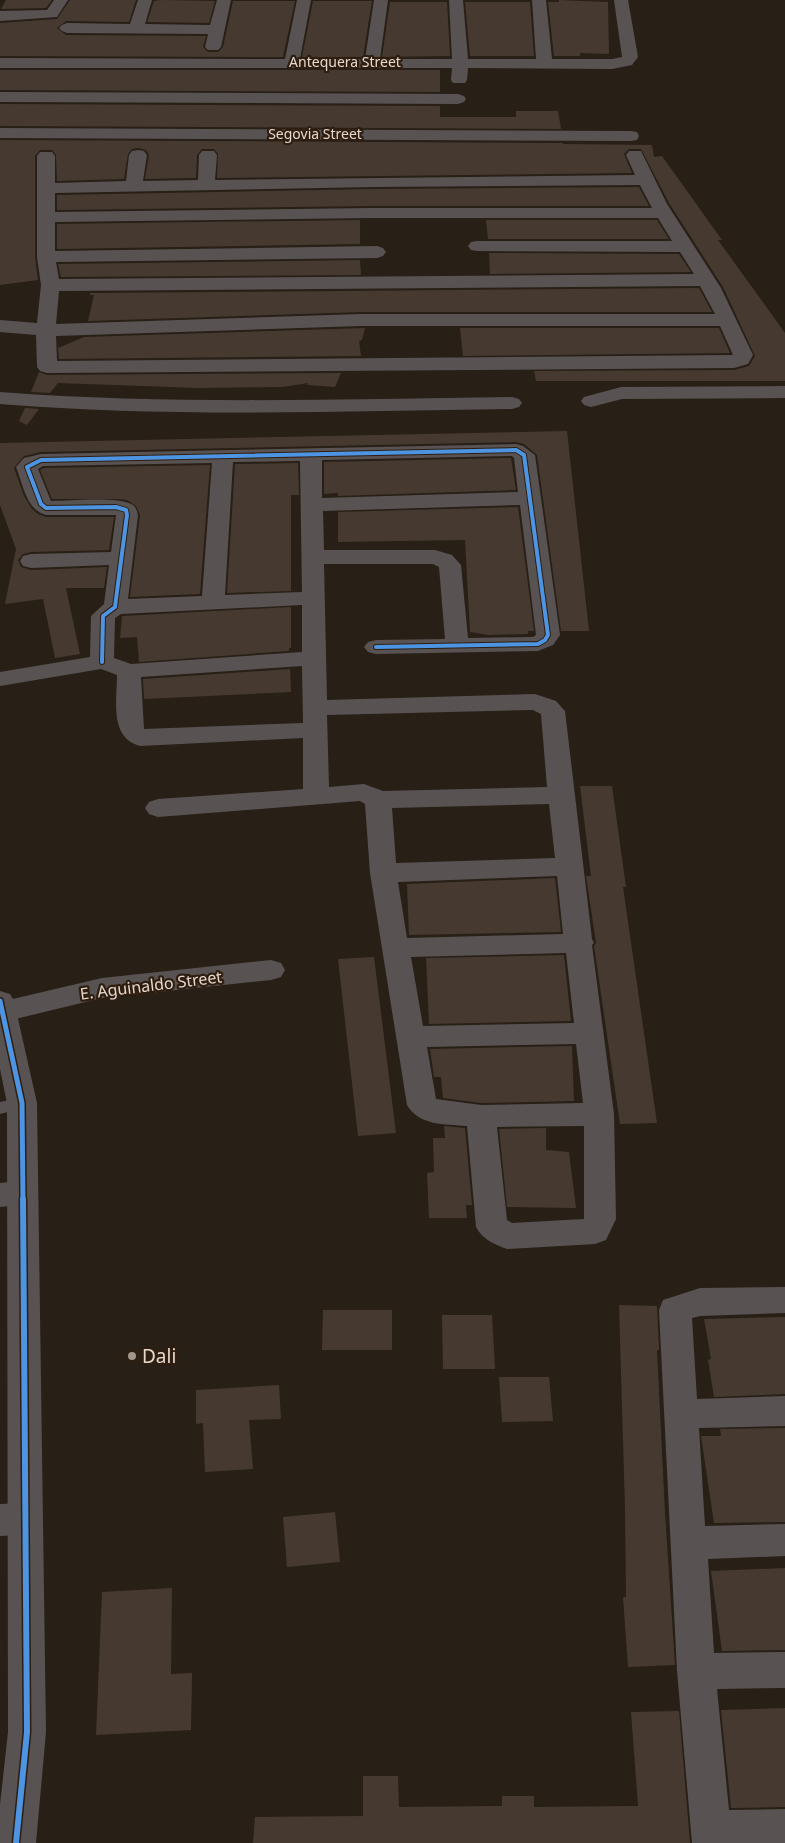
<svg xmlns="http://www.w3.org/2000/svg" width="785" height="1843" viewBox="0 0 785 1843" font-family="'Noto Sans',sans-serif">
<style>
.building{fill:#463a30}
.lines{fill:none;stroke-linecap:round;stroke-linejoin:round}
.service{fill:#585352;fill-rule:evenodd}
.minor{fill:#585352;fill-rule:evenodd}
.tertiary{fill:#585352;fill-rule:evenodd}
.cycleway-far2-casing{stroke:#2f1e10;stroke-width:6}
.cycleway-far1-casing{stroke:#2f1e10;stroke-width:8}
.cycleway-casing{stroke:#2f1e10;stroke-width:9}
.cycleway-far2{stroke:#4d94e3;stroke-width:4}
.cycleway-far1{stroke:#4d94e3;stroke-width:5}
.cycleway{stroke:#4d94e3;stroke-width:6}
.poi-dot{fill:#a2978f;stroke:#2f1e10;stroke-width:2}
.labels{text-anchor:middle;stroke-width:4.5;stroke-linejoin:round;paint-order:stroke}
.far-street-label{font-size:14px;fill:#e4d8cf;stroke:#2f1e10}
.street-label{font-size:16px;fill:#e4d8cf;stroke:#2f1e10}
.near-poi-label{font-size:19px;fill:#e4d8cf;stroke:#2f1e10;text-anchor:start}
</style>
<rect width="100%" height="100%" fill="#281f17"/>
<g class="building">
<polygon points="6,0 52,0 46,8 1,9"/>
<polygon points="70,0 136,0 129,22 66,21 57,28 66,35 206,36 203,47 208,52 218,52 223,47 233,1 295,1 283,57 0,56 0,23 57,19"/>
<polygon points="559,0 608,2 609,54 580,53 580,56 554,56 548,2 559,2"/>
<polygon points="154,1 160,0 215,1 209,23 147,22"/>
<polygon points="313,1 372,1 363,57 302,57"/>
<polygon points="390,2 447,2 450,56 382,57"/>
<polygon points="465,2 530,2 534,56 470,56"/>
<polygon points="0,70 440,70 440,92 0,90"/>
<polygon points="0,104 440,106 440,117 516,117 516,111 558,111 561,129 0,126"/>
<polygon points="0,140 563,143 563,144 652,145 654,157 662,156 722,240 718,240 785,333 785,381 536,381 534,371 734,370 749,366 755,356 723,287 669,203 641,149 629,149 624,154 632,173 217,178 218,154 214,149 202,149 197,155 196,178 145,179 149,155 146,150 138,148 132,149 128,154 124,179 57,181 56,155 52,150 40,150 35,156 35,257 38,280 0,285"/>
<polygon points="639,187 649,206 372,206 57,210 57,195 373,189"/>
<polygon points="360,220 360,244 57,249 57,224"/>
<polygon points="486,220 657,220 669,239 488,239"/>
<polygon points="489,253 679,254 691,272 490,274"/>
<polygon points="360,260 361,275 61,277 58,264"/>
<polygon points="699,288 712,312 361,312 88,321 94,295 90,295 90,293"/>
<polygon points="365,328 362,340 359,341 361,356 59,359 58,348 84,337"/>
<polygon points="460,328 719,328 730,353 463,356"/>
<polygon points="39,372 47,375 341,373 335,387 307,385 308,383 283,387 198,388 58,383 50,393 31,392"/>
<polygon points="25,408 39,409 27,425 19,421"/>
<polygon points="567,431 589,631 561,631 537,455 524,444 516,442 41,452 24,456 14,468 24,496 32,509 38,514 46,517 114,517 109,550 31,552 23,554 18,560 21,567 31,570 107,567 104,588 66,588 80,654 55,658 43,599 5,604 16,549 0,505 0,443"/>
<polygon points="511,458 516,490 338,496 338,493 324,494 324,462"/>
<polygon points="298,463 299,495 291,495 291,591 227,593 235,464"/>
<polygon points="210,465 200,594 130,597 140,515 136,506 127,500 117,499 52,499 40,470 44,468"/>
<polygon points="518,507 534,631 528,631 528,634 488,635 470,632 465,540 338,542 338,512"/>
<polygon points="291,607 291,648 289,648 289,651 139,662 137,637 120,638 122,616"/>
<polygon points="290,669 291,692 144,699 143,679"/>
<polygon points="580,786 612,786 626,887 623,887 657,1123 620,1124 594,946 596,943 586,876 591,876"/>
<polygon points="555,878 561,932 409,935 407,884"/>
<polygon points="564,955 571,1021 429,1024 426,958"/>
<polygon points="374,957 396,1133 358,1136 338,959"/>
<polygon points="572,1046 574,1101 481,1103 443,1098 441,1077 434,1077 430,1049"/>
<polygon points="444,1126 465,1128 472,1205 466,1205 467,1218 429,1218 427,1173 434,1172 433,1138 445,1138"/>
<polygon points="546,1128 546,1150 569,1152 576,1208 507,1207 499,1129"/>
<polygon points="619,1305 657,1306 659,1350 657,1350 665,1513 675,1665 628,1667 623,1597 626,1597 625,1508"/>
<polygon points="323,1310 392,1310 392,1350 322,1350"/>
<polygon points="442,1315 492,1315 495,1369 443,1369"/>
<polygon points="785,1317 785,1394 714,1397 708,1360 711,1359 704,1319"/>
<polygon points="499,1377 549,1377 553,1421 502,1422"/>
<polygon points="279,1385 281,1419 249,1420 253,1469 205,1472 203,1423 196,1424 196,1390"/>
<polygon points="785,1428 785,1522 714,1523 701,1436 721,1436 720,1429"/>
<polygon points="335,1512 340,1562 287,1567 283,1517"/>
<polygon points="785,1568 785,1650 722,1651 711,1571"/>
<polygon points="172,1588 171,1674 192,1673 191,1730 96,1735 102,1592"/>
<polygon points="785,1708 785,1807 731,1808 721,1710"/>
<polygon points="679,1711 690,1843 253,1843 255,1817 363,1816 363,1776 398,1776 399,1807 502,1806 502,1796 534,1796 534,1807 638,1806 631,1712"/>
</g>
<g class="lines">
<polygon class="service" points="22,1097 27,1099 29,1103 27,1107 0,1114 0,1102"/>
<g class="minor">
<polygon points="54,0 68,0 57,17 0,21 0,11 47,10"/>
<polygon points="138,0 152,0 145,24 210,25 217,0 231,0 221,47 218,50 208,50 205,47 208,34 67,33 62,31 59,28 62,25 67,23 130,24"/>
<polygon points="297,0 311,0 300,59 365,59 374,0 388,0 380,59 452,59 449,0 463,0 468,59 536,59 532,0 546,0 552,59 612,59 622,57 614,0 628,0 638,57 632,65 612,69 468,68 467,80 465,83 453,83 451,80 452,68 0,68 0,58 285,59"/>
<polygon points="0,92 458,94 464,96 466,99 464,102 458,104 0,102"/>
<polygon points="0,128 631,131 637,132 639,136 637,140 631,141 0,138"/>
<path d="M138,150L144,151L147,155L143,181L198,180L199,155L202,151H214L217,155L215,180L635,175L626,155L629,151H641L667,204L721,288L753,355L748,364L734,368L47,373L40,371L37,367L36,335L0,332V320L37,323L41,285L37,257V156L40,152H52L55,156V183L126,181L129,155L132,151ZM640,185L652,208H372L55,212V193L373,187ZM372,218H658L672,241H477L471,242L468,246L471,250L477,251L680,252L694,274L59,279L56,262L377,258L383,256L386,252L383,248L377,246L55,251V222ZM700,286L715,314H361L56,324L59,291ZM361,326H720L733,355L57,361L56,336Z"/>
<path d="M0,392C170,405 341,399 512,397L519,399L522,403L519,407L512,409C341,411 170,418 0,404Z"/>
<path d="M516,444L523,446L535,455L560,635L553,645L538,651L376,654L368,652L364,647L368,642L376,640L445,639L439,567L433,564H324L327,700L535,694L556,701L565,711L592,939L594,943L592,945L614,1114L616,1219L606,1240L595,1244L507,1249C494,1244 483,1240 476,1227L467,1126C445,1124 419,1126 407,1105L370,873L365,804L360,801L158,817L149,814L145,808L149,802L158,799L303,789V738L140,746C109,738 117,700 117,675L101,669L0,686V672L90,657L91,616L104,604L109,565L31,568L23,566L20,561L23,556L31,554L111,552L116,515H46C26,510 23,484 16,467L24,458L41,454ZM512,456L514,458L518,492L322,498V460ZM300,461L302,592L225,595L233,462ZM212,463L202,596L128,599L138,515C137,511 136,507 133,505C118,496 70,501 51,501L38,469L43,466ZM520,505L536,635L533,637L468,638L461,565L452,555L435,550H324L323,511ZM302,605V652L131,664L114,658L115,618L121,614ZM302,666L303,723L144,729L141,677ZM533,710L541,714L547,787L383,791L364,784L329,787L327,715ZM549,804L555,858L396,863L392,808ZM557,876L563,934L407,938L398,882ZM566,953L574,1023L423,1026L411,957ZM576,1044L583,1103L481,1105L436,1099L427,1047ZM584,1126V1219L512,1223L507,1220L497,1127Z"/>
<polygon points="271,960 281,963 285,970 281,977 271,980 102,998 3,1022 0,1022 0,1002 102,978"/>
<polygon points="22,1181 33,1184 38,1193 33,1202 22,1205 0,1207 0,1183"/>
<polygon points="785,1287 785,1313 700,1316 692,1318 697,1399 785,1396 785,1426 699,1428 705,1526 785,1524 785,1556 708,1559 714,1653 785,1652 785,1688 717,1689 729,1810 785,1809 785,1843 692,1843 677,1671 659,1310 663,1300 700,1288"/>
<polygon points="25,1503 38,1508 43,1519 38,1530 25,1535 0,1536 0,1504"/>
</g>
<g class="tertiary">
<polygon points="785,386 785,398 622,399 591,407 584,405 581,401 584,397 621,387"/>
<polygon points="0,991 10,994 14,1001 37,1103 46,1732 36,1843 0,1843 0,1805 8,1732 7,1103 0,1069"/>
</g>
<g class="cycleway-far2-casing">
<polyline id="cycleway-far2" points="102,662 103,616 115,607 127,515 126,510 116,507 46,508 41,504 27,467 41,460 516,450 524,455 548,635 545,640 538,644 376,647"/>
</g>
<g class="cycleway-far1-casing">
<polyline id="cycleway-far1" points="0,1001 22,1103 23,1201"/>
</g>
<g class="cycleway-casing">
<polyline id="cycleway" points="16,1843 27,1732 23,1199"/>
</g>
<use href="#cycleway-far2" class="cycleway-far2"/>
<use href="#cycleway-far1" class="cycleway-far1"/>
<use href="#cycleway" class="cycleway"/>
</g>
<circle class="poi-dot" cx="132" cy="1356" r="5"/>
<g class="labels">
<g class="far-street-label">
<text x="345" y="67">Antequera Street</text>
<text x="315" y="139">Segovia Street</text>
</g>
<g class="street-label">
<text transform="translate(151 985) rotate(-7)" y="6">E. Aguinaldo Street</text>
</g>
<g class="near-poi-label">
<text x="142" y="1363">Dali</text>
</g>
</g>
</svg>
